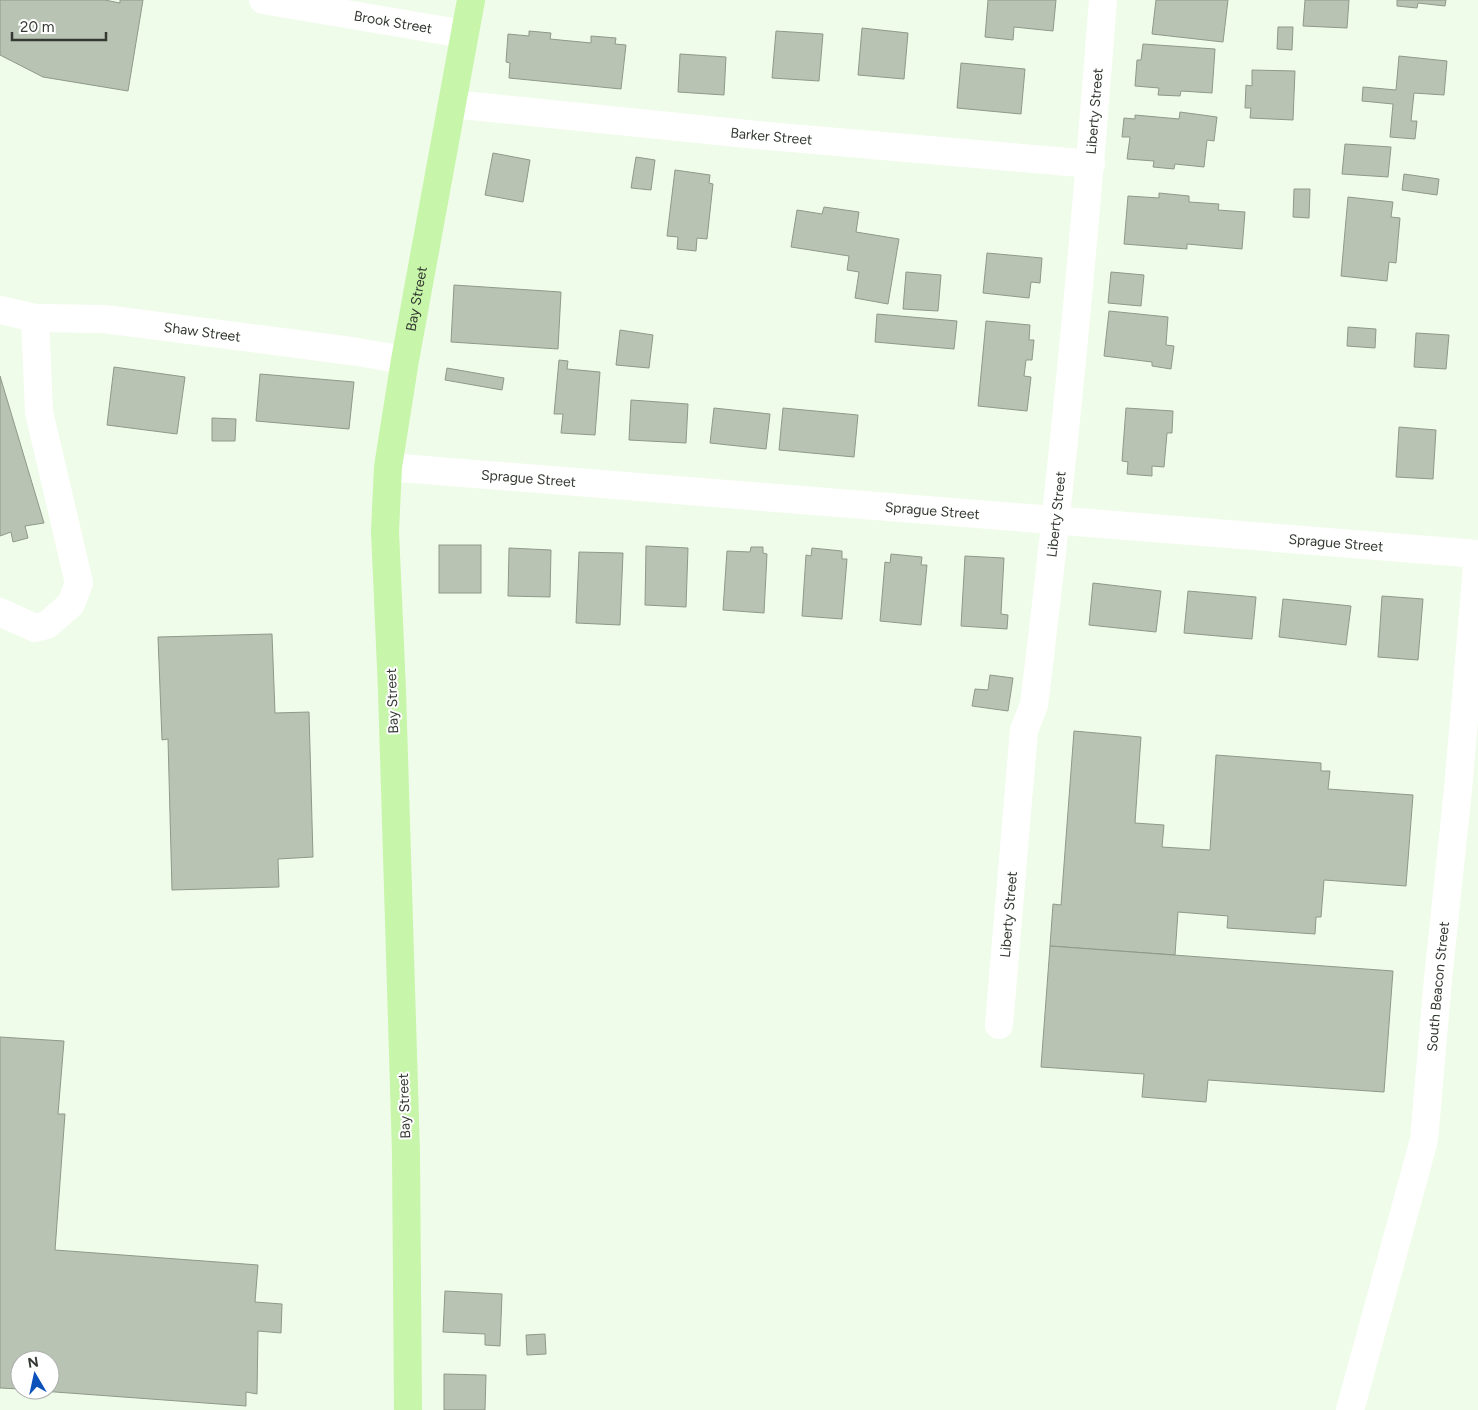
<svg xmlns="http://www.w3.org/2000/svg" width="1478" height="1410" viewBox="0 0 1478 1410" font-family="Figtree,sans-serif">
<style>
.building{fill:#b8c3b3;stroke:#8f998a}
.lines{fill:none;stroke-linecap:round;stroke-linejoin:round}
.minor{stroke:#fff;stroke-width:28}
.major{stroke:#c7f5a9;stroke-width:28}
.labels{text-anchor:middle;stroke-width:4;stroke-linejoin:round;paint-order:stroke}
.street-label{font-size:14px;fill:#343932;stroke:#fff}
</style>
<rect width="100%" height="100%" fill="#f0fcea"/>
<g class="building">
<polygon points="0,0 105,0 120,3 120,0 143,0 128,91 43,77 0,55"/>
<polygon points="988,0 1056,0 1053,31 1014,27 1013,40 985,37"/>
<polygon points="1156,0 1228,0 1223,42 1152,34"/>
<polygon points="1305,0 1349,0 1347,28 1303,26"/>
<polygon points="1397,0 1446,0 1445,6 1418,3 1417,8 1397,6"/>
<polygon points="1278,27 1293,27 1292,50 1277,49"/>
<polygon points="862,28 908,33 904,79 858,75"/>
<polygon points="529,31 551,33 550,39 591,43 591,36 616,38 615,44 626,45 621,89 509,78 510,63 506,62 508,34 529,36"/>
<polygon points="776,31 823,34 819,81 772,78"/>
<polygon points="1143,44 1215,49 1212,93 1181,91 1180,96 1158,95 1159,88 1135,86 1137,60 1141,60"/>
<polygon points="680,54 726,57 724,95 678,92"/>
<polygon points="1399,56 1447,61 1444,95 1414,93 1411,121 1417,121 1415,139 1390,137 1393,104 1362,101 1363,87 1396,90"/>
<polygon points="961,63 1025,69 1021,114 957,108"/>
<polygon points="1252,70 1295,71 1293,120 1250,118 1251,108 1245,108 1246,85 1252,86"/>
<polygon points="1180,112 1217,117 1214,141 1207,140 1204,167 1175,164 1174,169 1153,167 1154,161 1127,159 1130,137 1122,137 1124,118 1135,119 1135,115 1179,119"/>
<polygon points="1345,144 1391,147 1388,177 1342,174"/>
<polygon points="493,153 530,160 523,202 485,195"/>
<polygon points="636,157 655,160 651,190 631,188"/>
<polygon points="675,170 710,175 709,183 713,184 707,239 697,238 696,251 677,249 678,237 667,236"/>
<polygon points="1404,174 1439,179 1437,195 1402,190"/>
<polygon points="1294,189 1310,189 1309,218 1293,217"/>
<polygon points="1159,193 1189,196 1189,202 1219,204 1218,210 1245,212 1242,249 1187,244 1187,249 1124,244 1128,196 1159,198"/>
<polygon points="1348,197 1393,202 1391,217 1400,218 1396,263 1389,262 1387,281 1341,276"/>
<polygon points="824,207 859,212 856,232 899,239 888,304 855,298 859,272 847,270 849,256 791,247 797,210 822,214"/>
<polygon points="987,253 1042,258 1040,283 1031,282 1029,298 983,293"/>
<polygon points="906,272 941,275 938,311 903,309"/>
<polygon points="1111,272 1144,275 1141,306 1108,303"/>
<polygon points="454,285 561,292 558,349 451,342"/>
<polygon points="1109,311 1168,317 1166,345 1174,346 1171,369 1152,366 1152,362 1104,356"/>
<polygon points="877,314 957,321 954,349 875,342"/>
<polygon points="986,321 1030,325 1029,340 1034,340 1032,360 1026,360 1024,376 1031,377 1027,411 978,406"/>
<polygon points="1348,327 1376,329 1375,348 1347,346"/>
<polygon points="620,330 653,335 649,368 616,365"/>
<polygon points="1416,333 1449,335 1446,369 1414,367"/>
<polygon points="559,360 568,361 567,369 600,372 595,435 561,433 563,414 554,414"/>
<polygon points="114,367 185,377 177,434 107,425"/>
<polygon points="447,368 504,378 502,390 445,380"/>
<polygon points="260,374 354,382 349,429 256,421"/>
<polygon points="0,376 44,523 25,526 28,538 13,542 11,532 0,536"/>
<polygon points="631,400 688,404 686,443 629,440"/>
<polygon points="714,408 770,414 766,449 710,443"/>
<polygon points="783,408 858,415 854,457 779,450"/>
<polygon points="1126,408 1173,411 1172,433 1167,433 1164,467 1152,466 1152,476 1127,474 1128,462 1122,461"/>
<polygon points="212,418 236,419 235,441 212,441"/>
<polygon points="1399,427 1436,430 1433,479 1396,477"/>
<rect x="439" y="545" width="42" height="48"/>
<polygon points="646,546 688,548 686,607 645,605"/>
<polygon points="751,547 763,547 763,553 767,554 764,613 723,610 727,551 750,552"/>
<polygon points="509,548 551,550 550,597 508,596"/>
<polygon points="812,548 842,551 842,559 847,559 842,619 802,616 806,555 811,556"/>
<polygon points="579,552 623,553 620,625 576,623"/>
<polygon points="891,554 922,557 921,565 927,565 921,625 880,621 885,562 890,563"/>
<polygon points="965,556 1004,558 1001,614 1008,615 1007,629 961,626"/>
<polygon points="1093,583 1161,591 1156,632 1089,625"/>
<polygon points="1188,591 1256,597 1252,639 1184,633"/>
<polygon points="1382,596 1423,599 1418,660 1378,657"/>
<polygon points="1283,599 1351,606 1346,645 1279,637"/>
<polygon points="272,634 275,713 309,712 313,857 278,859 279,887 172,890 168,739 162,740 158,637"/>
<polygon points="990,675 1013,678 1008,711 972,706 975,689 988,690"/>
<polygon points="1074,731 1141,737 1135,823 1164,825 1162,847 1210,850 1216,755 1321,763 1321,771 1330,771 1328,789 1413,795 1406,886 1324,880 1321,917 1316,917 1315,934 1227,928 1228,916 1178,912 1175,955 1050,946 1053,904 1061,905"/>
<polygon points="1050,946 1393,971 1384,1092 1208,1080 1206,1102 1142,1097 1144,1074 1041,1067"/>
<polygon points="0,1037 64,1041 58,1114 65,1114 55,1250 258,1265 255,1302 282,1304 281,1333 258,1331 257,1394 246,1392 246,1406 28,1390 50,1390 50,1360 20,1360 20,1389 0,1388"/>
<polygon points="445,1291 502,1294 500,1346 485,1345 485,1334 443,1332"/>
<polygon points="545,1334 546,1354 527,1355 526,1335"/>
<polygon points="444,1374 486,1375 485,1410 444,1410"/>
</g>
<g class="lines">
<g class="minor">
<path id="s1" d="M263,0L464,34"/>
<path id="s2" d="M452,104L757,135L1091,164"/>
<path id="s3" d="M0,310L35,318L104,319L351,351L405,360"/>
<path id="s4" d="M388,467L1478,554"/>
<polyline points="0,612 35,628 47,625 71,604 79,583 39,412 35,318"/>
<path id="s5" d="M999,1025L1024,730L1034,705C1063,471 1085,236 1103,0"/>
<path id="s6" d="M1350,1410L1424,1140L1438,979L1458,790L1478,555"/>
</g>
<path class="major" id="s7" d="M408,1410L406,1153L392,690L385,531L388,467L405,360L471,0"/>
</g>
<g class="labels">
<g class="street-label">
<text dy="5" stroke="none"><textPath href="#s1" startOffset="132">Brook Street</textPath></text>
<text dy="5" stroke="none"><textPath href="#s5" startOffset="920">Liberty Street</textPath></text>
<text dy="5" stroke="none"><textPath href="#s2" startOffset="321">Barker Street</textPath></text>
<text dy="5" stroke="none"><textPath href="#s7" startOffset="1114">Bay Street</textPath></text>
<text dy="5" stroke="none"><textPath href="#s3" startOffset="204">Shaw Street</textPath></text>
<text dy="5" stroke="none"><textPath href="#s4" startOffset="141">Sprague Street</textPath></text>
<text dy="5" stroke="none"><textPath href="#s4" startOffset="546">Sprague Street</textPath></text>
<text dy="5" stroke="none"><textPath href="#s5" startOffset="515">Liberty Street</textPath></text>
<text dy="5" stroke="none"><textPath href="#s4" startOffset="951">Sprague Street</textPath></text>
<text transform="translate(392 701) rotate(-92)" y="5">Bay Street</text>
<text dy="5" stroke="none"><textPath href="#s5" startOffset="111">Liberty Street</textPath></text>
<text dy="5" stroke="none"><textPath href="#s6" startOffset="434">South Beacon Street</textPath></text>
<text transform="translate(404 1106) rotate(-92)" y="5">Bay Street</text>
</g>
</g>
<g transform="translate(35 1375) rotate(351)"><circle r="24" fill="#ffffff" stroke="#aeb0ad"/>
<path d="M0-4L9 19L0 12L-9 19Z" fill="#0c51bb"/>
<text y="-8" font-size="14" font-weight="bold" text-anchor="middle" fill="#343932">N</text>
</g>
<path d="M12 32v8h94v-8" fill="none" stroke="#343932" stroke-width="2.5"/>
<text x="20" y="32" font-size="15" fill="#343932" stroke="#ffffff" stroke-width="4" paint-order="stroke">20 m</text>
</svg>
